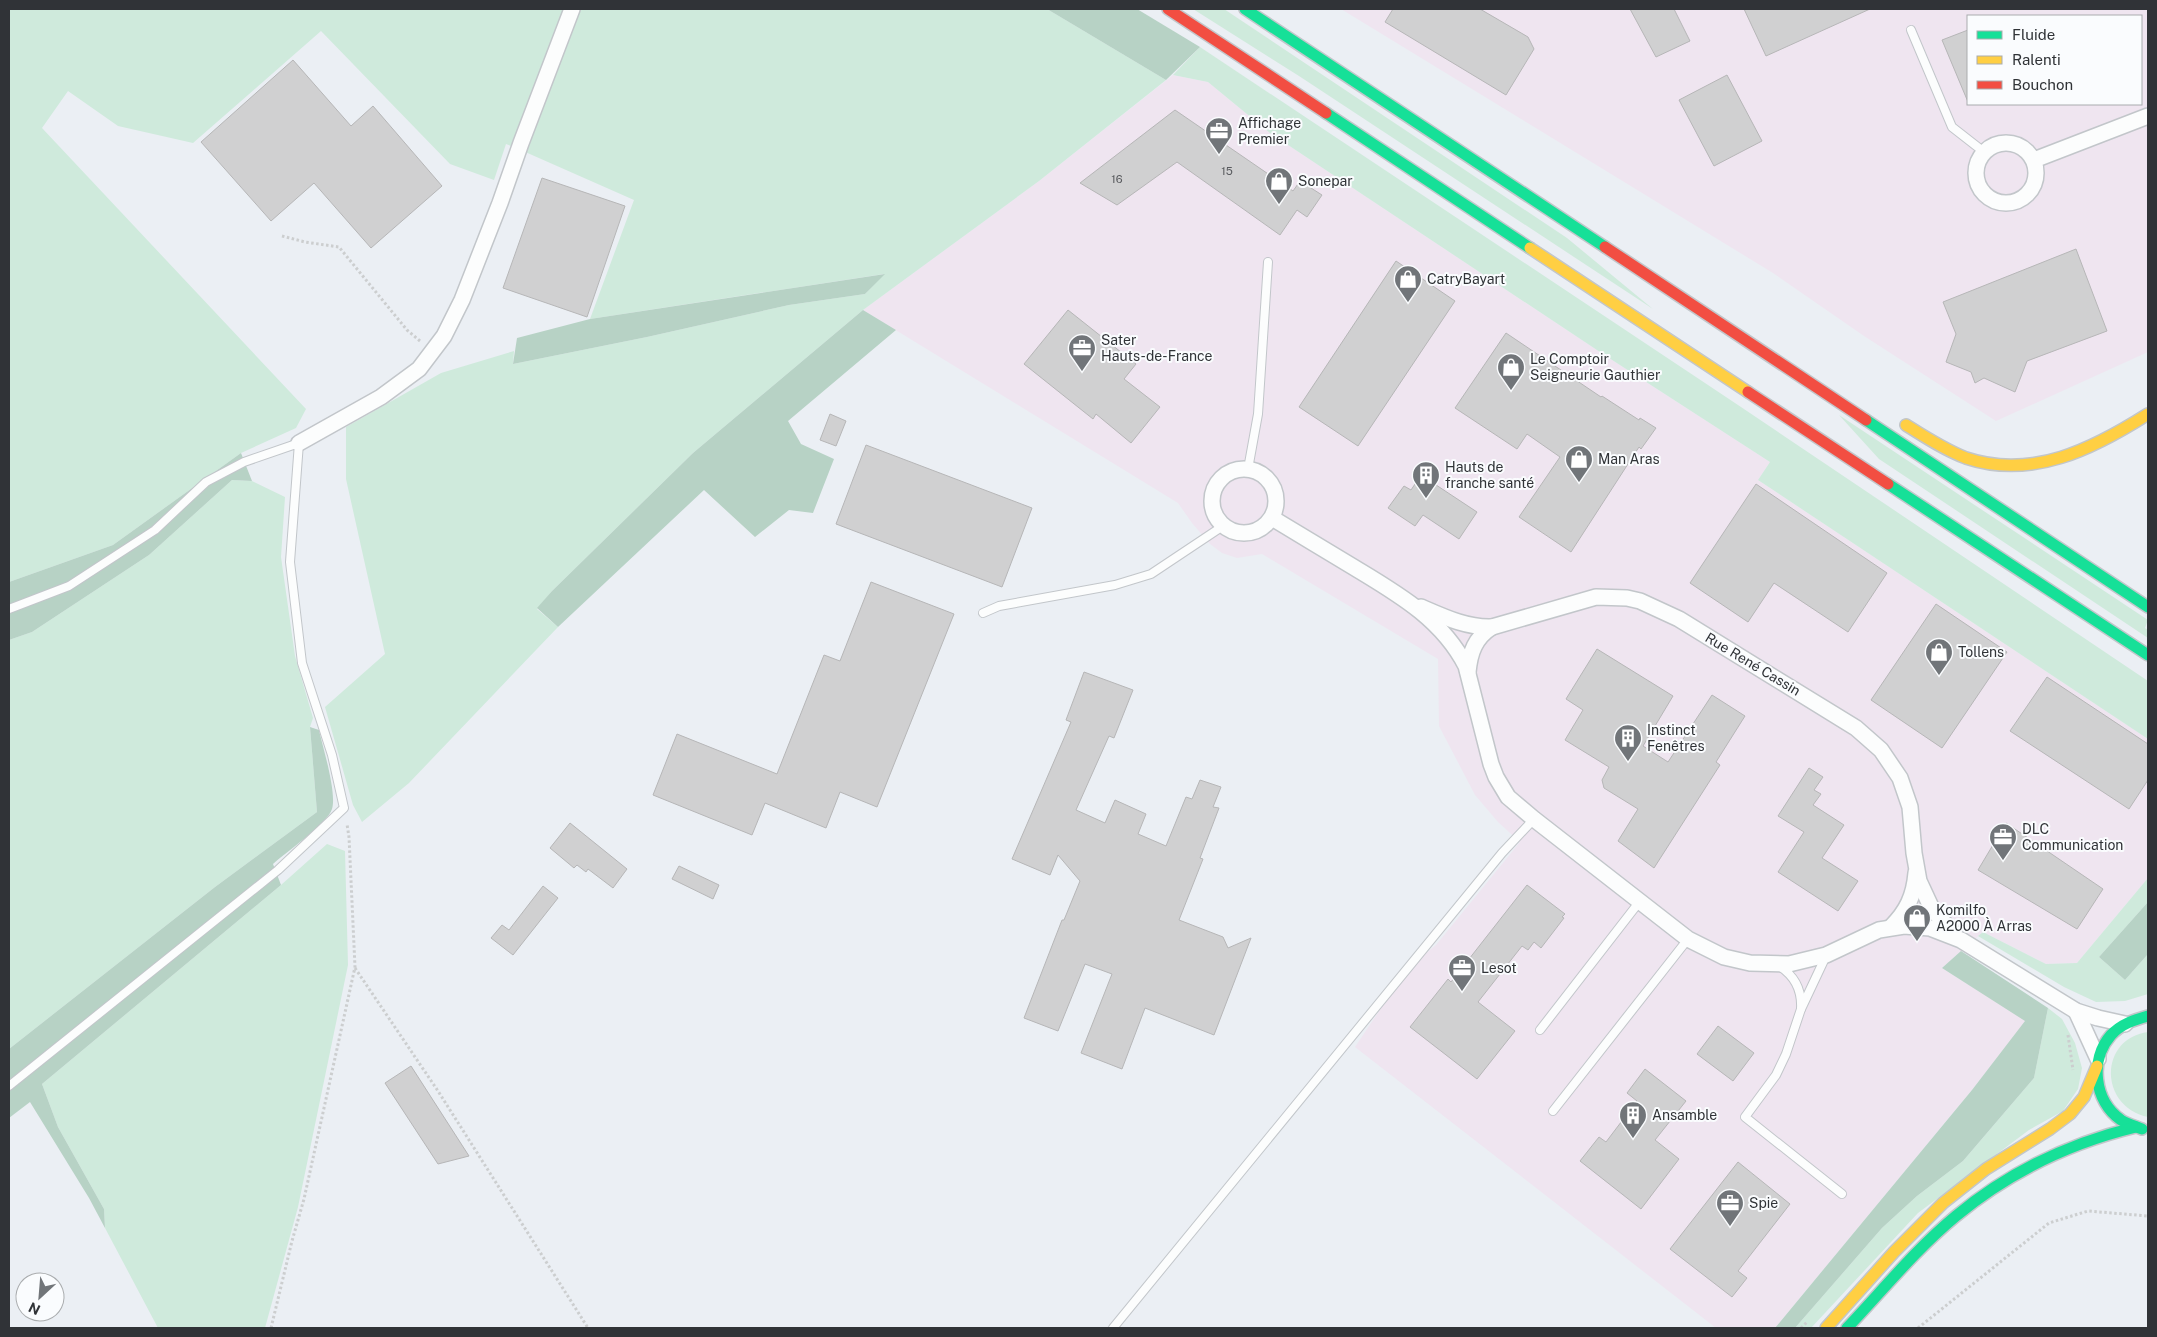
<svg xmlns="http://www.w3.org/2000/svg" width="2157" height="1337" viewBox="0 0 2157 1337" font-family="'Public Sans',sans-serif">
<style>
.industrial{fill:#efe5f0;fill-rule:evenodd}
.green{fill:#cfeadc}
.forest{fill:#b7d2c5}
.building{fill:#d0d0d1;stroke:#b6b6b7}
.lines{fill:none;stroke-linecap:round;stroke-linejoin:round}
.lane-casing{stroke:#c2c6ca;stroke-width:10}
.street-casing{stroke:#c2c6ca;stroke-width:18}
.fast-casing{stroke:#c2c6ca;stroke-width:14}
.slow-casing{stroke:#c2c6ca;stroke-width:14}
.jam-casing{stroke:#c2c6ca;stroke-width:14}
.path{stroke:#cccecf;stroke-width:3;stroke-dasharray:2.5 2.5;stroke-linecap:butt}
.lane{stroke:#fcfdfd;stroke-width:8}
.street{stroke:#fcfdfd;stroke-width:15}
.fast{stroke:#16e098;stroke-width:11}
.slow{stroke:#ffcf43;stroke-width:11}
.jam{stroke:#f24e42;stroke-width:11}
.labels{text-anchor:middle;stroke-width:4;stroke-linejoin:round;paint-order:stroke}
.number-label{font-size:11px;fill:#585a5e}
.poi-label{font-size:14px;fill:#303337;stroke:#fafcfe;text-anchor:start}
.street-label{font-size:14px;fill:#303337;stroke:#fafcfe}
</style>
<rect width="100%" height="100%" fill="#ebeff4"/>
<g class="industrial">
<path d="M1341,9H2148V352L1996,421L1864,336L1773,273ZM1968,16H2141V104H1968Z"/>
<polygon points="1173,75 1208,82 1270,133 1606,356 1770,462 1758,480 2148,739 2148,878 2077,963 2046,964 1983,932 1942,968 2026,1021 1972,1090 1775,1328 1716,1328 1355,1047 1408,968 1436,945 1520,842 1498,822 1475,795 1439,726 1438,659 1262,554 1237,558 1222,553 1210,544 1192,523 1178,503 863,310 1039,181"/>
</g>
<g class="green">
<polygon points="9,9 564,9 511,146 506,144 494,180 450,164 321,31 193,143 118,126 68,91 42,128 306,409 296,428 241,453 113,545 9,582"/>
<polygon points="577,9 1047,9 1166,80 1039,181 863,310 693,453 552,591 537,609 558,627 409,783 362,822 353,805 325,707 385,654 346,479 346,427 441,373 514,351 513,364 647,337 789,305 865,294 884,274 590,319 634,200 523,151"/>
<polygon points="1193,9 1224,9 1567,238 1653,309 1299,76"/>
<polygon points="1200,47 1738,405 2148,681 2148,739 1758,480 1770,462 1606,356 1270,133 1208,82 1173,75"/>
<polygon points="1839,415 2148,620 2145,628 2148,630 2148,638 1879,459"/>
<polygon points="232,480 252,481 285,497 281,557 295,656 313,718 310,727 317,812 215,887 9,1049 9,640 32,632 149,555"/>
<polygon points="327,844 345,851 348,965 298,1207 265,1328 158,1328 105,1228 104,1209 58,1127 42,1084 281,885"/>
<polygon points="2148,878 2148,902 2099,957 2125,980 2148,954 2148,994 2125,1001 2096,1002 2064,987 1978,936 1983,932 2046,964 2077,963"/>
<polygon points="2048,1008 2062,1019 2075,1043 2082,1068 2078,1089 2063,1111 2029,1130 1918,1213 1811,1328 1795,1328 1882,1228 1917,1196 1963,1161 2034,1078"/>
<path d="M2148,1032V1117C2099,1107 2098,1039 2148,1032Z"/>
</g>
<g class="forest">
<polygon points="1047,9 1137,9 1200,47 1166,80"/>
<polygon points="885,274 865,294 789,305 647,337 513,364 517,338 590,319"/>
<polygon points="863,310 896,330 788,421 801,444 834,459 813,513 789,510 755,537 704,490 558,627 537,608 552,591 693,453"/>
<polygon points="241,453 252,481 232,480 149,555 32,632 9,640 9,582 113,545"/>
<path d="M310,727L319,730C323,748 337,793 332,809C328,823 285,853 273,864L281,885L42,1084L58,1127L104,1209L105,1228L89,1198L30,1102L9,1118V1049L215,887L317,812Z"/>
<polygon points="2148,902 2148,954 2125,980 2099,957"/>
<polygon points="1961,951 2048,1008 2034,1078 1963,1161 1917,1196 1882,1228 1795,1328 1775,1328 1972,1090 2025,1021 1942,968"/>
</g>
<g class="building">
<polygon points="1393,9 1480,9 1528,37 1534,49 1506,95 1385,22"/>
<polygon points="1630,9 1674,9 1690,41 1656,57"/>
<polygon points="1744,9 1870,9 1766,56"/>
<polygon points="1968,30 1968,102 1942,40"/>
<polygon points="293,60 351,126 373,106 442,186 371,248 314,183 271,221 201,142"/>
<polygon points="1727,75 1762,141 1714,166 1679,100"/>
<polygon points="1175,110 1293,191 1300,181 1322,195 1307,217 1297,210 1280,235 1177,162 1117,205 1080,183"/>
<polygon points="542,178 625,206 587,317 503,288"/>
<polygon points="2076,249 2107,331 2027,361 2015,392 1984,378 1975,383 1971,372 1946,362 1956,334 1943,302"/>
<polygon points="1396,261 1455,301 1358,446 1299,407"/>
<polygon points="1068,310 1136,364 1124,379 1160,407 1131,443 1096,414 1093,419 1024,364"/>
<polygon points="1506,333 1601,397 1602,396 1639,420 1640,418 1656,428 1641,449 1639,447 1571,552 1519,517 1560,457 1527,434 1517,449 1455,408"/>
<polygon points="830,414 846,421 836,446 820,440"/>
<polygon points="866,445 1032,508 1002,587 836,524"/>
<polygon points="1421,475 1477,512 1459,539 1423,515 1415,526 1388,508 1404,486 1411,490"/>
<polygon points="1756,484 1887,573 1848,632 1774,583 1748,622 1690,583"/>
<polygon points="871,582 954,614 877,807 840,792 826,828 765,803 752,835 653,795 677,734 777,774 824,655 840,661"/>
<polygon points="1936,604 2007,652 1942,748 1871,700"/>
<polygon points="1597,649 1673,696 1643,746 1668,762 1712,695 1745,716 1716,762 1720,765 1654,868 1618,841 1638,809 1604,788 1602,780 1609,767 1565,740 1583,710 1566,699"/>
<polygon points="1084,672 1133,690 1114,738 1109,736 1076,810 1105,823 1115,800 1146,814 1138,834 1166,846 1186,797 1192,799 1200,780 1221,787 1213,807 1219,808 1200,858 1203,859 1179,920 1223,937 1228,948 1251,938 1214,1035 1145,1008 1122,1069 1081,1053 1112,974 1085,964 1058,1031 1024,1018 1062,920 1064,920 1080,881 1058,855 1050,875 1012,859 1071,722 1066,720"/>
<polygon points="2047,677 2148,744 2148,780 2129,809 2010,731"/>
<polygon points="1809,768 1823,777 1814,790 1821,794 1813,805 1844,825 1822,858 1858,881 1838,911 1778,872 1804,832 1778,816"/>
<polygon points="570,823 627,869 613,888 588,869 586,872 577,865 574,868 550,848"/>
<polygon points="2006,823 2103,889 2077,929 1978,870"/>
<polygon points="679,866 719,885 713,899 672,879"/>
<polygon points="1527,885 1565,914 1562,917 1564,918 1541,948 1534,942 1528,950 1522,946 1478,1002 1515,1031 1477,1079 1410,1027 1448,979 1451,982"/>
<polygon points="543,886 558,898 513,955 491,938 502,925 509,930"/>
<polygon points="1718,1026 1754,1053 1733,1081 1697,1054"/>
<polygon points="411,1066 469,1156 438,1164 385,1083"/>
<polygon points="1645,1069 1686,1101 1655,1140 1679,1159 1641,1209 1580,1161 1599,1137 1606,1142 1637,1101 1627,1093"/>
<polygon points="1738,1162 1790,1204 1738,1271 1747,1278 1732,1297 1670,1249"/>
</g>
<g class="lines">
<g class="lane-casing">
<g id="lane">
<polyline points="1911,30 1952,127 1984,152"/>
<polyline points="1248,469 1258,414 1268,262"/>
<polyline points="9,609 69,586 155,530 206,482 244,462 299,443 290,562 302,663 332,755 344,808 278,870 9,1086"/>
<polyline points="983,613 999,606 1115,585 1151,574 1223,526"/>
<path d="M1779,966C1795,976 1802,991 1801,1009L1826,956"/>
<polyline points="1801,1009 1786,1054 1776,1075 1745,1117 1842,1194"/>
<polyline points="1540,1030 1640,901"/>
<polyline points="1553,1111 1688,939"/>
<polyline points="1113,1328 1502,853 1534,819"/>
</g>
</g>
<g class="street-casing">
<g id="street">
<circle cx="2006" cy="173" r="30"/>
<polyline points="2034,160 2148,116"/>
<polyline points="299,443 381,397 419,369 444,336 462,300 500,203 521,143 572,9"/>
<circle cx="1244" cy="501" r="32"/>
<path d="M1272,518C1300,535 1327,551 1355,568C1398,594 1442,619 1466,666L1491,764L1496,777L1508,797L1534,819L1688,939L1724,957L1750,963L1789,964L1826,955L1879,930L1904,926L1930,928L1961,940L2076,1011L2098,1018L2125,1024"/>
<path d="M1421,607C1444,617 1467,628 1492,627L1596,597L1627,598L1640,601L1679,619L1856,728L1881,750L1900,778L1910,807L1914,853L1919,881L1932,909L1954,934"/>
<path d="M1468,672C1470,652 1475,638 1492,627"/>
<path d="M1891,927C1907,911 1914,896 1916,873"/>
<polyline points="2076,1011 2098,1059"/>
</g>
</g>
<g class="fast-casing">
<g id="fast">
<polyline points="1245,9 1605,247"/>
<polyline points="1326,113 1530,248"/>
<polyline points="1866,420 2148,607"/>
<polyline points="1888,484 2148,655"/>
<path d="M2142,1129C2135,1126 2127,1124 2121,1120C2094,1101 2089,1060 2111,1035C2121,1024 2134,1020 2148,1016"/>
<path d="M1847,1328C1883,1290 1916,1249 1956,1216C2009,1172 2070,1143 2136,1127"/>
</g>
</g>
<g class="slow-casing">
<g id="slow">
<polyline points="1530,248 1748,392"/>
<path d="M1906,425C1925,437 1945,450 1966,458C2032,480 2093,449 2148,414"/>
<polyline points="1826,1328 1894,1252 1943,1203 1986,1169 2050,1129 2070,1114 2084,1097 2097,1066"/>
</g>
</g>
<g class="jam-casing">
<g id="jam">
<polyline points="1168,9 1326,113"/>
<polyline points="1605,247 1866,420"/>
<polyline points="1748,392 1888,484"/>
</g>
</g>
<g class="path">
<polyline points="282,236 305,242 339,247 407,330 420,341"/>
<polyline points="355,968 438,1091 588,1328"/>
<polyline points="2068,1035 2073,1070"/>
<polyline points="271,1328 292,1241 304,1199 355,967 349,837 347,824"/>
<polyline points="1801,1328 1807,1322"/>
<polyline points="1918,1328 2049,1223 2088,1211 2148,1216"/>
</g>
<use href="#lane" class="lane"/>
<use href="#street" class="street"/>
<use href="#fast" class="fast"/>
<use href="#slow" class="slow"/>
<use href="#jam" class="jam"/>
</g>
<defs>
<g id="office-pin" transform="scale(1.4375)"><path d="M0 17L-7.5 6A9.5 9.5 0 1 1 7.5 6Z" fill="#717579" stroke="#fafcfe"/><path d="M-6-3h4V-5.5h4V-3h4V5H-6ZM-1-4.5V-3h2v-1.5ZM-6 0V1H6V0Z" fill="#fff"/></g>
<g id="shop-pin" transform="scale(1.4375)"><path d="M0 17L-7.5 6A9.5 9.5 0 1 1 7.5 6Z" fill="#717579" stroke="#fafcfe"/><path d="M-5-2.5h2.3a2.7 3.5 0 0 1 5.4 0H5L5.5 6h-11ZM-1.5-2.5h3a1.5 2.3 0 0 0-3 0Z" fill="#fff"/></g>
<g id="building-pin" transform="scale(1.4375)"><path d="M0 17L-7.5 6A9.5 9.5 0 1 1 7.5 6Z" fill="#717579" stroke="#fafcfe"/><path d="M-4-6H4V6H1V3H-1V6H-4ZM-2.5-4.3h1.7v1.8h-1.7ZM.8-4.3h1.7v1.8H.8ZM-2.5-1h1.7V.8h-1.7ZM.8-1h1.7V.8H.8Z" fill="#fff"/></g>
</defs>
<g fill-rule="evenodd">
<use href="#office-pin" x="1219" y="131"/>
<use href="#shop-pin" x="1279" y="181"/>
<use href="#shop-pin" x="1408" y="279"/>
<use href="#office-pin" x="1082" y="348"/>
<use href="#shop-pin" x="1511" y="367"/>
<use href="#shop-pin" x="1579" y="459"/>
<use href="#building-pin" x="1426" y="475"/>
<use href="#shop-pin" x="1939" y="652"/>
<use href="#building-pin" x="1628" y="738"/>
<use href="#office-pin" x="2003" y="837"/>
<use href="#shop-pin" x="1917" y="918"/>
<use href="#office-pin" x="1462" y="968"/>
<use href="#building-pin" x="1633" y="1115"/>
<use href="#office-pin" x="1730" y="1203"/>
</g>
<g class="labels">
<g class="number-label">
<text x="1227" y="175">15</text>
<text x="1117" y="183">16</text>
</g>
<g class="poi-label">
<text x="1238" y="128">Affichage<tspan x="1238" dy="16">Premier</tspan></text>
<text x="1298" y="186">Sonepar</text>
<text x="1427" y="284">CatryBayart</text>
<text x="1101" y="345">Sater<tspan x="1101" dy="16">Hauts-de-France</tspan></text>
<text x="1530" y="364">Le Comptoir<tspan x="1530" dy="16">Seigneurie Gauthier</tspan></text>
<text x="1598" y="464">Man Aras</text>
<text x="1445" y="472">Hauts de<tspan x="1445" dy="16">franche santé</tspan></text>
<text x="1958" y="657">Tollens</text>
<text x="1647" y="735">Instinct<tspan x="1647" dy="16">Fenêtres</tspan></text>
<text x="2022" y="834">DLC<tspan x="2022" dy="16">Communication</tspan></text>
<text x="1936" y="915">Komilfo<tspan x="1936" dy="16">A2000 À Arras</tspan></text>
<text x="1481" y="973">Lesot</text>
<text x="1652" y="1120">Ansamble</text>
<text x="1749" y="1208">Spie</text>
</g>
<g class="street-label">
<text transform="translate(1753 664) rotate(31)" y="5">Rue René Cassin</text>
</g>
</g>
<rect width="2157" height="1337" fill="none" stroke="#303337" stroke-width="20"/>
<rect x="1967" y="15" width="175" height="90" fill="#fafcfe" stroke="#a9acae"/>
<rect x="1977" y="31" width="25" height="8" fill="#16e098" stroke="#a9acae"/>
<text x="2012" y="40" font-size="15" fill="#303337">Fluide</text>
<rect x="1977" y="56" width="25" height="8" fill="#ffcf43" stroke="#a9acae"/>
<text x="2012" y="65" font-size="15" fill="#303337">Ralenti</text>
<rect x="1977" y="81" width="25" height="8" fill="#f24e42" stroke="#a9acae"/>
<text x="2012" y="90" font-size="15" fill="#303337">Bouchon</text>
<g transform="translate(40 1297) rotate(206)"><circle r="24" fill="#fafcfe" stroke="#a9acae"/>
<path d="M0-4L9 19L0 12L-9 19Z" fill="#717579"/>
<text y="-8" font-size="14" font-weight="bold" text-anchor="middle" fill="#303337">N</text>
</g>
</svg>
